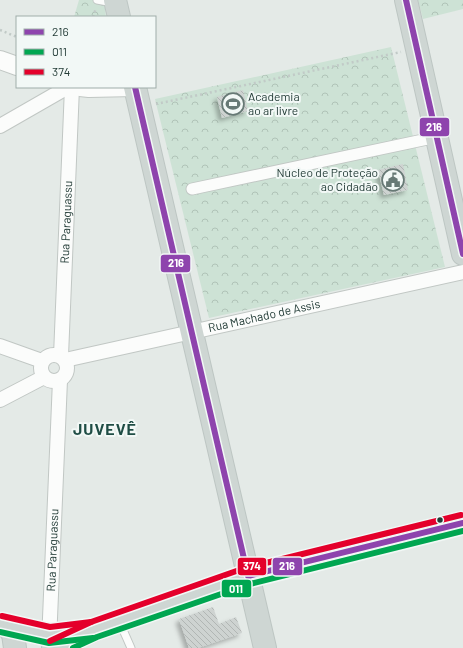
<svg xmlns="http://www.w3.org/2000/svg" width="463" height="648" viewBox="0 0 463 648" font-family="Barlow,sans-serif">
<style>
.park{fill:url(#park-crowns)}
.building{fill:url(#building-back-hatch);filter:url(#shadow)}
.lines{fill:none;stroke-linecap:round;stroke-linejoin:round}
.service-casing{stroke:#c1c7c4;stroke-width:9}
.pedestrian-casing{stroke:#c1c7c4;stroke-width:13}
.minor-casing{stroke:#c1c7c4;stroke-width:16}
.tertiary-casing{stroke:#c1c7c4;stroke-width:20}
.primary-casing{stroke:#bdc6c3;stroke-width:24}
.path{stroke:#c1cac7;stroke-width:2.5;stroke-dasharray:2 3;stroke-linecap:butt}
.service{stroke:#fbfcfb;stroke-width:7}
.pedestrian{stroke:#fbfcfb;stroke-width:11}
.minor{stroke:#fbfcfb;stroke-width:14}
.tertiary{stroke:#fbfcfb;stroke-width:18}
.primary{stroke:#ced6d3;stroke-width:22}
.bus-1-casing{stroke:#f2f8f6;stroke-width:9}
.bus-2-casing{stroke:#f2f8f6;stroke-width:9}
.bus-3-casing{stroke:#f2f8f6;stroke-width:9}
.bus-1{stroke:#8e44ad;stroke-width:6}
.bus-2{stroke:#00a651;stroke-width:6}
.bus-3{stroke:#e4002b;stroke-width:6}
.bus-dot{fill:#233c37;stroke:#f2f8f6;stroke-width:1.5}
.labels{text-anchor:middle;stroke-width:4;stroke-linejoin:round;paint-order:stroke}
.poi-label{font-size:12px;fill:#233c37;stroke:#f2f8f6;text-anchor:start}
.street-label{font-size:12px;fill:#233c37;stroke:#f2f8f6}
.district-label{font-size:16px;font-weight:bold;letter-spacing:1px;fill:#1f4d45;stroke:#f2f8f6}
.line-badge{stroke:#f2f8f6;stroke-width:1.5}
.badge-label{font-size:11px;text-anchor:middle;font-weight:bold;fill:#fff}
</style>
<defs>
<pattern id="park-crowns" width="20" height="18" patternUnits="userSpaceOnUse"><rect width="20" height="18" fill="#cde2d5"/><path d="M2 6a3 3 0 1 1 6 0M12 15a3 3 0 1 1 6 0" fill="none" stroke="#b0c3b7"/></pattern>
<pattern id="building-back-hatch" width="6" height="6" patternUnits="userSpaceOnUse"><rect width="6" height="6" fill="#ced3d1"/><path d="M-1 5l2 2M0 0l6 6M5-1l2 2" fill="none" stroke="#b1b6b4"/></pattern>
<filter id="shadow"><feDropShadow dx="-3.5" dy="3.5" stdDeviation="2" flood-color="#0004"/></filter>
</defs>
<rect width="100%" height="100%" fill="#e4eae7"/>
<g class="park">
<polygon points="79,0 104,0 106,17 74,17"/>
<polygon points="418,0 463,0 463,9 423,19"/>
<polygon points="391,47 445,267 209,318 155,99"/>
</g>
<g class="building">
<polygon points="243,90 248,111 222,118 217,97"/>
<polygon points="403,164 408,190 384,195 378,170"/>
<polygon points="213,607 219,624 236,617 242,633 198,648 189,648 179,619"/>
</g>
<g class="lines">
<g class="service-casing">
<g id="service">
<polyline points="97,0 113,3"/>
<polyline points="120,623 131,648"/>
</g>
</g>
<g class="pedestrian-casing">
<polyline id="pedestrian" points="192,189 437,137"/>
</g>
<g class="minor-casing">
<g id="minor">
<polyline points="0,126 68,87"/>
<polyline points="0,346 42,361"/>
<circle cx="54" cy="368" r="13"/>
<path id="s1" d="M61,356L72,87"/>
<path id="s2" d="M65,360L463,272"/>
<polyline points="0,400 44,377"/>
<path id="s3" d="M49,642L60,380"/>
</g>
</g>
<g class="tertiary-casing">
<g id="tertiary">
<polyline points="0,60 17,66"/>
<polyline points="80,87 89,88 135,87"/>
</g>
</g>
<g class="primary-casing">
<g id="primary">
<polyline points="115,0 119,17"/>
<polyline points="406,0 463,254"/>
<polyline points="135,87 265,648"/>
<polyline points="0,624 50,635 75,632"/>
<polyline points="7,626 13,634 15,648"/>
<polyline points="53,648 94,630 248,576 463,523"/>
</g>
</g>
<g class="path">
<polyline points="93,17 96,8"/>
<polyline points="0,30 17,37"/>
<polyline points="156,104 401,52"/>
</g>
<use href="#service" class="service"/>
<use href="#pedestrian" class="pedestrian"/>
<use href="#minor" class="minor"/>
<use href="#tertiary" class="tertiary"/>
<use href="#primary" class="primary"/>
<g class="bus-1-casing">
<g id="bus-1">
<polyline points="406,0 463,254"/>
<polyline points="135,87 248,576 463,523"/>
</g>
</g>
<g class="bus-2-casing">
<g id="bus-2">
<polyline points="0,632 49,643 93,638"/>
<polyline points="73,648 97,637 250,584 463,531"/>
</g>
</g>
<g class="bus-3-casing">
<g id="bus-3">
<polyline points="2,616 50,627 91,622"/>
<polyline points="50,641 91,622 245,568 461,515"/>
</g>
</g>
<use href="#bus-1" class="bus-1"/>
<use href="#bus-2" class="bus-2"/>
<use href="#bus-3" class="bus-3"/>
</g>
<defs>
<g id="stadium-ring" transform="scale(1.15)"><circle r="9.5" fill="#f2f8f6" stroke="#677975" stroke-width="1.5"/><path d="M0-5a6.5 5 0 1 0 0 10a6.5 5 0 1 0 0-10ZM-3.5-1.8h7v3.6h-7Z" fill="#677975"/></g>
<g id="civic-ring" transform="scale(1.15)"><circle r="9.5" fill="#f2f8f6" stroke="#677975" stroke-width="1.5"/><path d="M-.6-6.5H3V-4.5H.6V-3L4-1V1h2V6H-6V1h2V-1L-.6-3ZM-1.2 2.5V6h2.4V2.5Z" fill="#677975"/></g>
</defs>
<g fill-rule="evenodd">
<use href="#stadium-ring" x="233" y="104"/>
<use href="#civic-ring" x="393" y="180"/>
</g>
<circle class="bus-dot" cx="440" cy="520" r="3.5"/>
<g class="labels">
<g class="poi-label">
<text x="248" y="101">Academia<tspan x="248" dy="14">ao ar livre</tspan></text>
<text x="378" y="177" text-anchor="end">Núcleo de Proteção<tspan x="378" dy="14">ao Cidadão</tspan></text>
</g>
<g class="street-label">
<text dy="4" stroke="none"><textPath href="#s1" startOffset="134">Rua Paraguassu</textPath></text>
<text dy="4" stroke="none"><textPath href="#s2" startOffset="204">Rua Machado de Assis</textPath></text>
<text dy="4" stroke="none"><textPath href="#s3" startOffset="92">Rua Paraguassu</textPath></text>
</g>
<g class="district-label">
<text x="105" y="435">JUVEVÊ</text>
</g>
</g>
<g class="line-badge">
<rect x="419" y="117" width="31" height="20" rx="4" fill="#8e44ad"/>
<rect x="160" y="254" width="31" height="19" rx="4" fill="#8e44ad"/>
<rect x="272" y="557" width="31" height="19" rx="4" fill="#8e44ad"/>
<rect x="237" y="557" width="30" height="19" rx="4" fill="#e4002b"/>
<rect x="221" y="579" width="31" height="19" rx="4" fill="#00a651"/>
</g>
<g class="badge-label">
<text x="434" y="131">216</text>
<text x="176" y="267">216</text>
<text x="287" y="570">216</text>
<text x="252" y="570">374</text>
<text x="236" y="593">011</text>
</g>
<rect x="16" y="16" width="140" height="72" fill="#f2f8f6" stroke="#9fadaa"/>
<rect x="24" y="29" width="20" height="6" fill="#8e44ad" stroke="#9fadaa"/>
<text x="52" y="36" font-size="12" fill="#233c37">216</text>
<rect x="24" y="49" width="20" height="6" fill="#00a651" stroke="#9fadaa"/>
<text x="52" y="56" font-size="12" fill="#233c37">011</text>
<rect x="24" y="69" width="20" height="6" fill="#e4002b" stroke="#9fadaa"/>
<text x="52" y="76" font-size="12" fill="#233c37">374</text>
</svg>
